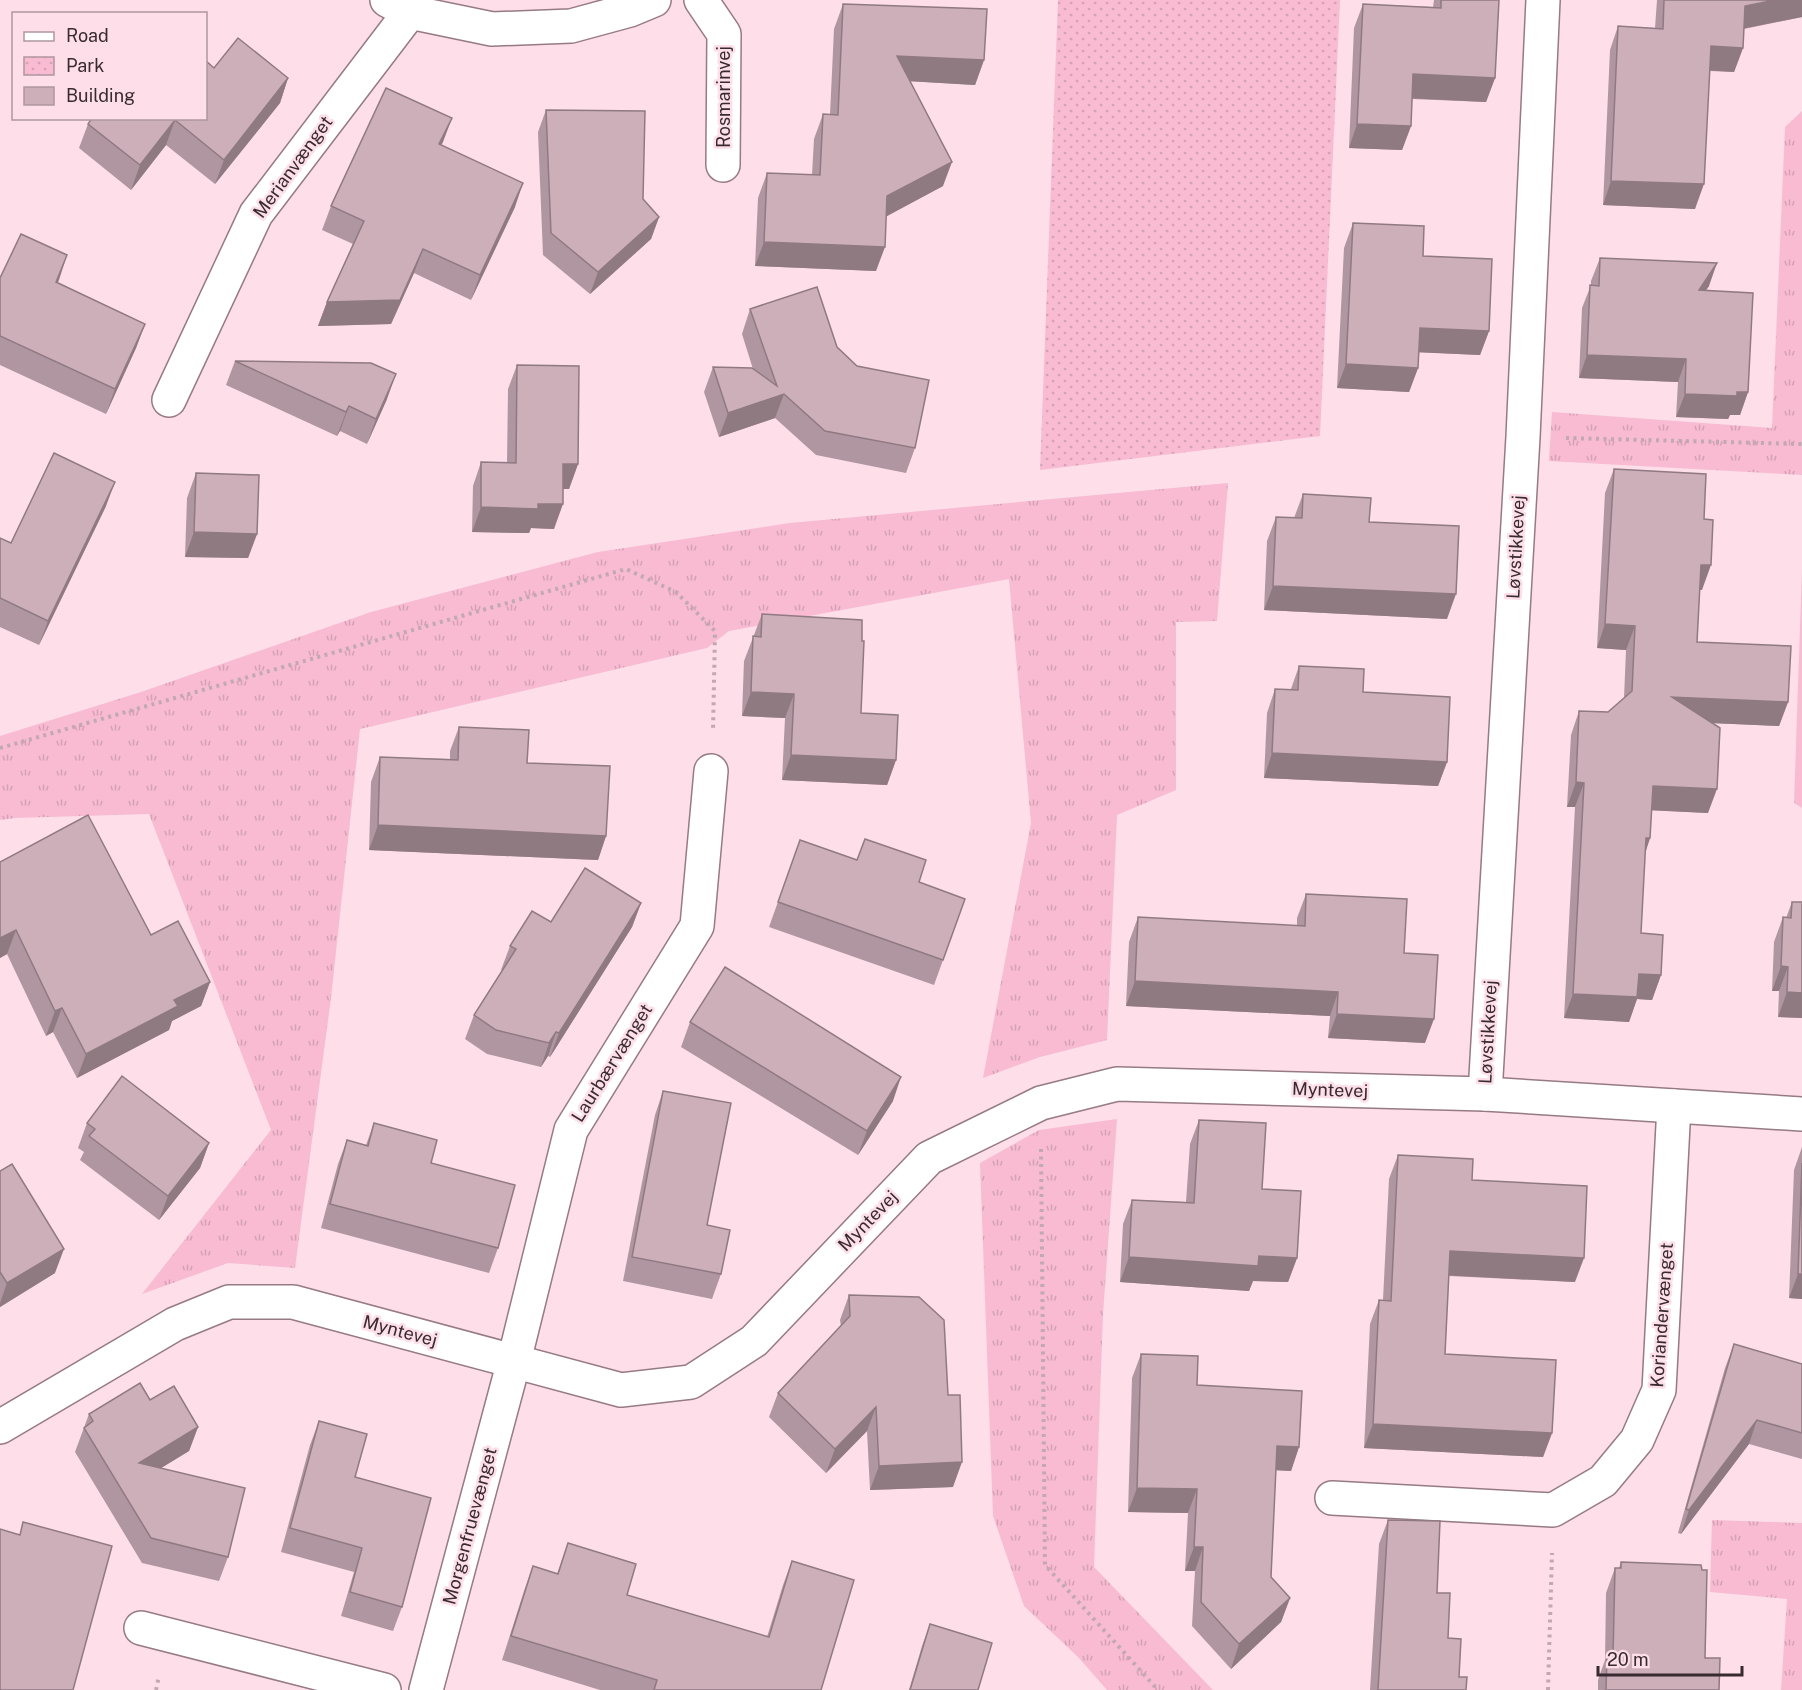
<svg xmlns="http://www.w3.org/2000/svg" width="1802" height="1690" viewBox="0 0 1802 1690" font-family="'Public Sans',sans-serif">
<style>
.grass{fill:url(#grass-tufts)}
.park{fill:url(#park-dots)}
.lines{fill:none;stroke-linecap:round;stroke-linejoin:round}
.street-casing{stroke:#967a85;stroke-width:36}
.path{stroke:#c2a8b1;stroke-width:4;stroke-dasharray:3 4.5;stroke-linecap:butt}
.street{stroke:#fff;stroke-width:33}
.wall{fill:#b096a0}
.shaded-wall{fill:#907a82}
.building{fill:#cdafba;stroke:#907a82;stroke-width:1.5}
.labels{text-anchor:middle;stroke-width:5;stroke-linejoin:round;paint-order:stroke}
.street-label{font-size:18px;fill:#372b30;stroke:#fddee9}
</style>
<defs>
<pattern id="grass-tufts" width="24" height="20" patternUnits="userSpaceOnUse" patternTransform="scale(1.5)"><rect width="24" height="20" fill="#f8bbd2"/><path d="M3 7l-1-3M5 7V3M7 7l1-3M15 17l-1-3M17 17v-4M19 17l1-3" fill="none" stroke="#d5a1b5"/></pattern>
<pattern id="park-dots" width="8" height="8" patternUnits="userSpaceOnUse" patternTransform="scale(1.5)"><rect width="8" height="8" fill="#f8bbd2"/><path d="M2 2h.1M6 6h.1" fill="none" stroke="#d5a1b5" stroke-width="1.8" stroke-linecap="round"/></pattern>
</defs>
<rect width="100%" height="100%" fill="#fddee9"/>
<g class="grass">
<polygon points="1802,111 1802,475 1549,461 1552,412 1772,428 1785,127"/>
<polygon points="1228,483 1217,621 1176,622 1176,790 1117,815 1107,1040 1040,1057 983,1078 1031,823 1009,579 729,631 707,648 360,729 331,998 295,1268 228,1263 142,1294 271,1130 149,814 15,818 0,820 0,736 141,692 371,612 598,552 790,523"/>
<polygon points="1802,569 1802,808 1794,803"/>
<polygon points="1117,1119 1103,1314 1094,1567 1213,1690 1107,1690 1079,1658 1024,1606 993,1516 980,1163 1039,1130"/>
<polygon points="1712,1520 1802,1523 1802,1690 1781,1690 1787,1599 1710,1592"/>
</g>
<polygon class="park" points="1058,0 1340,0 1320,436 1040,470"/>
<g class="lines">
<g class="street-casing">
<g id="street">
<polyline points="387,0 410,12 492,29 571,26 630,10 654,0"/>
<polyline points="701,0 724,34 723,165"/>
<polyline points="169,400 256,214 410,12"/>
<polyline points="1485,1094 1523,437 1543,0"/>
<polyline points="0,1427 175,1324 229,1302 293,1302 621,1390 691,1382 754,1341 929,1158 1041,1103 1117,1084 1485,1094 1802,1114"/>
<polyline points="1332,1498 1553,1510 1603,1481 1637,1440 1659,1390 1674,1106"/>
<polyline points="141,1628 384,1690"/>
<polyline points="426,1690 514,1361 571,1130 697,926 711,771"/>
</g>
</g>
<g class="path">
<polyline points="1566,438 1802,444"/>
<polyline points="0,748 626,569 676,592 715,631 713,731"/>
<polyline points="1041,1149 1045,1565 1158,1690"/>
<polyline points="156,1690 159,1676"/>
<polyline points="1548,1690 1552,1553"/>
</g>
<use href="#street" class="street"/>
</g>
<g class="wall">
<polygon points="1434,0 1499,0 1495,78 1486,102 1412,99 1411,126 1402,150 1349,148 1354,28 1363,4 1433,7"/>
<polygon points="1657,0 1802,0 1802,17 1744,29 1743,48 1734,72 1710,71 1695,209 1603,205 1610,50 1618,26 1655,28"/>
<polygon points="843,4 984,60 975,85 910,81 943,186 886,216 876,271 755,266 758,198 767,173 812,175 814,139 823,114 830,115 834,29"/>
<polygon points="214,68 288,78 280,103 215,184 166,145 131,190 79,148 88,124"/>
<polygon points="546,110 643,199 659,217 651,239 590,294 543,255 538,132"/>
<polygon points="442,145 515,207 471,300 414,273 391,324 318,326 327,302 353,244 322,230 331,206"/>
<polygon points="1353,223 1423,256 1489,331 1480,355 1419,352 1418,368 1409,392 1337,388 1344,248"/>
<polygon points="1600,258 1709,286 1706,290 1748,392 1740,415 1730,415 1728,419 1676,417 1678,382 1579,378 1582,308 1591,285 1591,281"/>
<polygon points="0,278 57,283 145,324 136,348 106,414 0,365"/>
<polygon points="750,309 837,347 915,448 906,473 816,455 775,418 719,437 704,392 713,367 753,369 742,334"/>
<polygon points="235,361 387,399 367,444 340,431 337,436 226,385"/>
<polygon points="517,365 578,464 569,489 563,489 554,529 531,528 529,533 472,532 473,486 481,462 507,462 508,389"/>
<polygon points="1614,469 1704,519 1702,590 1700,590 1697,642 1788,702 1779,726 1712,723 1708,813 1652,810 1650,838 1645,853 1641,933 1661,975 1652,1000 1637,999 1629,1022 1564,1018 1575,807 1567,807 1571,735 1579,711 1608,712 1624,698 1626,650 1597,648 1605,493"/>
<polygon points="196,473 257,534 248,558 185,557 187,498"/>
<polygon points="1303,494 1447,619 1264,610 1267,541 1276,517 1294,518"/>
<polygon points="106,506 39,645 0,627 0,538 11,543"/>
<polygon points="762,614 861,713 896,760 887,785 782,780 785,718 742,716 744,661"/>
<polygon points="1299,666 1447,762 1438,786 1264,778 1267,713 1275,689 1291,689"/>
<polygon points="459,727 527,763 606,836 598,860 369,850 371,782 380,757 450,759 450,751"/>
<polygon points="800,840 965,899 934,985 769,927"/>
<polygon points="0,862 151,935 210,982 201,1006 172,1021 169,1030 77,1078 53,1032 46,1036 7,954 0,958"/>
<polygon points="1306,894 1404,953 1425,1043 1328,1038 1330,1016 1126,1006 1129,942 1138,917 1297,926 1297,918"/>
<polygon points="1792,902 1802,902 1802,1018 1778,1017 1779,991 1772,991 1774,942 1783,917 1786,918"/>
<polygon points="641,903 632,927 550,1057 548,1056 541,1067 487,1054 465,1039 474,1015 502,970 501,970 510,946 551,922"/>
<polygon points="690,1022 893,1101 858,1155 681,1047"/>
<polygon points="663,1091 707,1225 721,1274 712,1299 623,1281 655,1115"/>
<polygon points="1199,1120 1262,1189 1297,1258 1288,1282 1253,1281 1249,1291 1120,1282 1123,1224 1132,1200 1186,1202 1190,1144"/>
<polygon points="87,1123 209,1143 200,1168 159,1220 80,1160 84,1152 78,1148"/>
<polygon points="374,1123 431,1163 498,1248 489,1273 321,1228 338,1164 347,1140 366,1145"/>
<polygon points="1802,1147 1802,1299 1789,1298 1794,1170"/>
<polygon points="1398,1155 1472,1180 1575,1282 1449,1276 1445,1354 1552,1433 1543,1457 1364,1448 1370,1324 1379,1300 1383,1300 1389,1179"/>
<polygon points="0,1171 55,1273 0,1307"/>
<polygon points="849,1295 953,1487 870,1490 867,1431 826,1473 769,1417 778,1393 841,1326 840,1320"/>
<polygon points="1734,1344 1802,1364 1802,1459 1749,1444 1681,1534 1678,1533 1725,1368"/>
<polygon points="1141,1354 1197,1385 1299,1447 1291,1471 1276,1470 1271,1577 1290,1598 1281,1622 1231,1669 1192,1626 1195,1571 1185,1571 1188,1513 1128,1512 1132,1378"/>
<polygon points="150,1400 198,1427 189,1451 161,1468 228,1557 219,1581 142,1563 75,1452 89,1414"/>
<polygon points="319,1421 355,1477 402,1607 393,1631 341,1616 354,1572 281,1552 310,1445"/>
<polygon points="1388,1520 1437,1593 1448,1638 1459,1677 1466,1690 1370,1690 1379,1544"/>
<polygon points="568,1543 627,1595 767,1637 783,1585 792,1561 821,1690 600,1690 502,1660 524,1591 533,1566 557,1574"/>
<polygon points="1621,1562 1705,1658 1719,1690 1598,1690 1598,1680 1605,1660 1606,1593 1615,1568 1619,1568"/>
<polygon points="930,1624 978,1690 909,1690 922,1646"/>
</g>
<g class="shaded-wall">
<polygon points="1775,0 1802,0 1802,17 1736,30 1745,6"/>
<polygon points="1711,46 1743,48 1734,72 1703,70"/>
<polygon points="897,56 984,60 975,85 888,80"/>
<polygon points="1413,74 1495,78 1486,102 1405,98"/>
<polygon points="288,78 280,103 215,184 224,160"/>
<polygon points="452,118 443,142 430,168 439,144"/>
<polygon points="175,120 166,145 131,190 140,165"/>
<polygon points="1357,124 1411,126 1402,150 1349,148"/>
<polygon points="952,162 943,186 878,221 887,196"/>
<polygon points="1611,181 1704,184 1695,209 1603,205"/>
<polygon points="523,183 515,207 471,300 480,275"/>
<polygon points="659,217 651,239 590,294 598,272"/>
<polygon points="764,242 885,247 876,271 755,266"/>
<polygon points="423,249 414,273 391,324 318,326 327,302"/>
<polygon points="67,255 59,280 47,306 56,282"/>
<polygon points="1717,263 1709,286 1690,313 1699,290"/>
<polygon points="145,324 136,348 106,414 115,389"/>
<polygon points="1420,328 1489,331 1480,355 1411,352"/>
<polygon points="1587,355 1686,359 1678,382 1579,378"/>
<polygon points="1346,364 1418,368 1409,392 1337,388"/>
<polygon points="396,374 387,399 367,444 376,419"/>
<polygon points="1748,392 1740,415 1730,415 1728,419 1676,417 1685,394"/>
<polygon points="784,394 775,418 719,437 728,413"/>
<polygon points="349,406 340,431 337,436 346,412"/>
<polygon points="563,464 578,464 569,489 554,489"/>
<polygon points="115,482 106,506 39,645 48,621"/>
<polygon points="538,504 563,504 554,529 531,528 529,533 472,532 481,507"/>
<polygon points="194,532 257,534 248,558 185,557"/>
<polygon points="1701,565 1711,565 1702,590 1692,589"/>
<polygon points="1273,586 1456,594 1447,619 1264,610"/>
<polygon points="1605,624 1635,626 1626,650 1597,648"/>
<polygon points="751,692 794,694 785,718 742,716"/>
<polygon points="1672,697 1788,702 1779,726 1663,721"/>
<polygon points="1272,753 1447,762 1438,786 1264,778"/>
<polygon points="791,755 896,760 887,785 782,780"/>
<polygon points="1576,782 1584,783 1575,807 1567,807"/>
<polygon points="1653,786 1717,789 1708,813 1644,810"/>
<polygon points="378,825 606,836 598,860 369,850"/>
<polygon points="1646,838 1650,838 1642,863"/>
<polygon points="641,903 632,927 550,1057 559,1033"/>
<polygon points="16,930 7,954 0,958 0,938"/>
<polygon points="1781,966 1788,967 1779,991 1772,991"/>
<polygon points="1639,974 1661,975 1652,1000 1637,999 1629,1022 1564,1018 1573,994"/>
<polygon points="1135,981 1338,992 1330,1016 1126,1006"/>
<polygon points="210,982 201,1006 172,1021 169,1030 77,1078 86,1054 174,1000"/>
<polygon points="1787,992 1802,993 1802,1018 1778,1017"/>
<polygon points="62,1008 53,1032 46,1036 55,1011"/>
<polygon points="1337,1014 1434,1019 1425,1043 1328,1038"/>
<polygon points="556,1032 548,1056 541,1067 549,1043"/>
<polygon points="901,1077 893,1101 858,1155 867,1131"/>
<polygon points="209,1143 200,1168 159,1220 168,1196"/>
<polygon points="64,1249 55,1273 0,1307 0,1303 7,1283"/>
<polygon points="1450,1251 1584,1258 1575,1282 1441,1275"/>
<polygon points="1259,1256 1297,1258 1288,1282 1253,1281 1249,1291 1120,1282 1129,1257"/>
<polygon points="1798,1274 1802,1274 1802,1299 1789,1298"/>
<polygon points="876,1407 867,1431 826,1473 835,1449"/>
<polygon points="1757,1420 1749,1444 1681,1534 1689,1510"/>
<polygon points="1373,1424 1552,1433 1543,1457 1364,1448"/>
<polygon points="198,1427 189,1451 130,1487 139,1463"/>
<polygon points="1277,1446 1299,1447 1291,1471 1268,1470"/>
<polygon points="962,1462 953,1487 870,1490 879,1466"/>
<polygon points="1137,1488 1197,1489 1188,1513 1128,1512"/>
<polygon points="1194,1547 1203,1547 1195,1571 1185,1571"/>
<polygon points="1290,1598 1281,1622 1231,1669 1239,1644"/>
</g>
<g class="building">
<polygon points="1441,0 1499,0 1495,78 1413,74 1411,126 1357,124 1363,4 1441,8"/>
<polygon points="1664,0 1775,0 1745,6 1743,48 1711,46 1704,184 1611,181 1618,26 1663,29"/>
<polygon points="843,4 987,9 984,60 897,56 952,162 887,196 885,247 764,242 767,173 820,175 823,114 838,115"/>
<polygon points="238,38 288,78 224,160 175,120 140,165 88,124 92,118 206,118 206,61 214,68"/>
<polygon points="386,88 452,118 439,144 523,183 480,275 423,249 400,300 327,302 364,221 331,206"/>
<polygon points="546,110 645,111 643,199 659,217 598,272 551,233"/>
<polygon points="1353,223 1424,226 1423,256 1492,259 1489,331 1420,328 1418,368 1346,364"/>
<polygon points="21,234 67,255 56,282 145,324 115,389 0,336 0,278"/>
<polygon points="1600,258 1717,263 1699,290 1753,293 1748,392 1737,392 1737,396 1685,394 1686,359 1587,355 1590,285 1599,286"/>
<polygon points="817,287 837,347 857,366 929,380 915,448 825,431 784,394 728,413 713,367 752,368 777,386 750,309"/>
<polygon points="235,361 371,363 396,374 376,419 349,406 346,412"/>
<polygon points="517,365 579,366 578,464 563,464 563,504 538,504 538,509 481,507 481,462 516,463"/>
<polygon points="54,453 115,482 48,621 0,598 0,538 11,543"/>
<polygon points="1614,469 1706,474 1704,519 1713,520 1711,565 1701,565 1697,642 1791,646 1788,702 1672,697 1720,728 1717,789 1653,786 1650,838 1646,838 1641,933 1663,935 1661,975 1639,974 1637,997 1573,994 1584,783 1576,782 1579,711 1608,712 1632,691 1635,626 1605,624"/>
<polygon points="196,473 259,475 257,534 194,532"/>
<polygon points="1303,494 1371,498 1369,522 1459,526 1456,594 1273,586 1276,517 1302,518"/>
<polygon points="762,614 862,620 862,641 864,641 861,713 898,715 896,760 791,755 794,694 751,692 753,636 761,637"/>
<polygon points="1299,666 1364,669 1363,692 1450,697 1447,762 1272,753 1275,689 1298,690"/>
<polygon points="459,727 529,730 527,763 610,766 606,836 378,825 380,757 458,760"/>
<polygon points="88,815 151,935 178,921 210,982 174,1000 178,1006 86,1054 62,1008 55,1011 16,930 0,938 0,862"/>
<polygon points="865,839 926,860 919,882 965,899 943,960 778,902 800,840 857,860"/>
<polygon points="585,868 641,903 559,1033 556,1032 549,1043 496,1030 474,1015 516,949 510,946 532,911 551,922"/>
<polygon points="1306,894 1407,899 1404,953 1438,955 1434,1019 1337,1014 1338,992 1135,981 1138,917 1305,926"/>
<polygon points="1792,902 1802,902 1802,993 1787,992 1788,967 1781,966 1783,917 1791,918"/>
<polygon points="725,967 901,1077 867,1131 690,1022"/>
<polygon points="122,1076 209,1143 168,1196 89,1136 95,1129 87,1123"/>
<polygon points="663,1091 731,1103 707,1225 730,1230 721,1274 632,1257"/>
<polygon points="1199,1120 1266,1123 1262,1189 1301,1191 1297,1258 1259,1256 1258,1266 1129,1257 1132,1200 1194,1203"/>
<polygon points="374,1123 437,1140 431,1163 515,1185 498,1248 330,1204 347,1140 368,1146"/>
<polygon points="1398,1155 1473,1159 1472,1180 1587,1186 1584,1258 1450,1251 1445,1354 1556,1360 1552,1433 1373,1424 1379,1300 1391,1301"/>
<polygon points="1802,1163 1802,1274 1798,1274"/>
<polygon points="12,1164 64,1249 7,1283 0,1272 0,1171"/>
<polygon points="849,1295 919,1297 944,1320 948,1395 960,1395 962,1462 879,1466 876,1407 835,1449 778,1393 850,1316"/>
<polygon points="1734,1344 1802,1364 1802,1433 1757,1420 1689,1510 1686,1509"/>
<polygon points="1141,1354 1198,1356 1197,1385 1302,1391 1299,1447 1277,1446 1271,1577 1290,1598 1239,1644 1201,1602 1203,1547 1194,1547 1197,1489 1137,1488"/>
<polygon points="140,1383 150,1400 174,1386 198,1427 139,1463 245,1488 228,1557 151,1538 84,1428 93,1421 89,1414"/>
<polygon points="319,1421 367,1434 355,1477 431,1498 402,1607 350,1592 362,1548 290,1528"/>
<polygon points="1388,1520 1440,1521 1437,1593 1450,1593 1448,1638 1461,1639 1459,1677 1467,1677 1466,1690 1378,1690"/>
<polygon points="23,1522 112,1546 73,1690 0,1690 0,1529 20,1535"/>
<polygon points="568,1543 636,1564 627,1595 769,1637 792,1561 854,1580 821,1690 654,1690 657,1680 511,1636 533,1566 558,1574"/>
<polygon points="1621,1562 1701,1565 1702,1570 1707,1570 1705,1658 1720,1658 1719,1690 1606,1690 1607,1655 1613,1656 1615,1568 1621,1568"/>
<polygon points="930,1624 992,1643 978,1690 910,1690"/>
</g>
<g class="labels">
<g class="street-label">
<text transform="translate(724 97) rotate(-90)" y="6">Rosmarinvej</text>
<text transform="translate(293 167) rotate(-54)" y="6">Merianvænget</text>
<text transform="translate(1516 547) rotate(-87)" y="6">Løvstikkevej</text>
<text transform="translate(1488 1032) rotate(-87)" y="6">Løvstikkevej</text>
<text transform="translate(612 1063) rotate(-58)" y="6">Laurbærvænget</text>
<text transform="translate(1330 1090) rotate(2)" y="6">Myntevej</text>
<text transform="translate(868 1221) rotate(-46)" y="6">Myntevej</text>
<text transform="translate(1662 1315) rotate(-86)" y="6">Koriandervænget</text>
<text transform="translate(400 1331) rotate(15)" y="6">Myntevej</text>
<text transform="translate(470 1526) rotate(-75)" y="6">Morgenfruevænget</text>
</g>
</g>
<rect x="12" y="12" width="195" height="108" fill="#fddee9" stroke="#ae969f" stroke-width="1.5"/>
<rect x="24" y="32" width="30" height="9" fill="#ffffff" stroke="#ae969f" stroke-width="1.5"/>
<text x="66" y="42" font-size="18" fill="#372b30">Road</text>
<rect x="24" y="57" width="30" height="18" fill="url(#park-dots)" stroke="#ae969f" stroke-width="1.5"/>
<text x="66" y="72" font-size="18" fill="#372b30">Park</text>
<rect x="24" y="87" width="30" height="18" fill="#cdafba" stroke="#ae969f" stroke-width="1.5"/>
<text x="66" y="102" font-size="18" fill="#372b30">Building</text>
<path d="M1598 1666v9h144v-9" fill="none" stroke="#372b30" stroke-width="3"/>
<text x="1607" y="1666" font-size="18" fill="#372b30" stroke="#fddee9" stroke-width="4.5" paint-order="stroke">20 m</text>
</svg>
